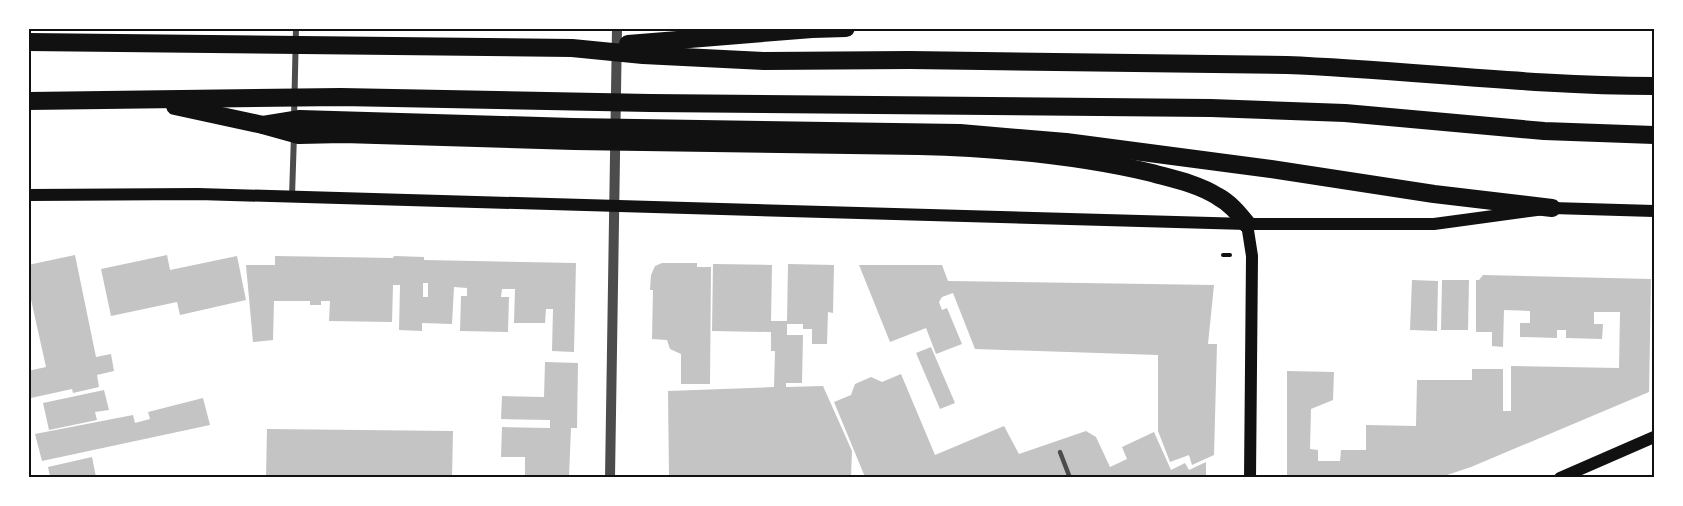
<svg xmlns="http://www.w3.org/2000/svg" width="1683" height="506" viewBox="0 0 1683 506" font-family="Inter,sans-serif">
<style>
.building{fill:#c4c4c4;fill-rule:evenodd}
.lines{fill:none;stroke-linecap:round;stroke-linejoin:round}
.path{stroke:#111;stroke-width:4}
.service{stroke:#4c4c4c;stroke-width:4.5}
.minor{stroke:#4c4c4c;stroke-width:6}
.tertiary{stroke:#4c4c4c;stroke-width:10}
.secondary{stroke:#111;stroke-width:12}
.motorway{stroke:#111;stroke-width:18}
.neatline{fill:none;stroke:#111;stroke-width:2}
</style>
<rect width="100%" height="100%" fill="#fff"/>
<g class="building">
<polygon points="75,255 96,357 111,354 114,371 97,375 99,387 73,393 72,389 31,398 28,371 46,367 28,286 28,265"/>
<polygon points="167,255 170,270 237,256 246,300 180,315 177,302 111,316 101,269"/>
<path d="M275,256L393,258L394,256L424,257V260L576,263L574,352L552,351L553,309H546L545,323H514L515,289H502L501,297H509L508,332L460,331L461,296H467V288L454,287L452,324L422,323V331L399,330L400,285H393L392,322L329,321L330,301H321V305H310V301H274L273,340L253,342L246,265H275ZM423,283H428V297H423Z"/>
<polygon points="662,263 697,263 697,267 711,267 710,384 681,384 681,354 670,349 667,340 652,339 653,290 650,290 651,275 655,266"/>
<polygon points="713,264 772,265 771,321 787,321 788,264 834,265 833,313 828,312 827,344 812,344 812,329 803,329 803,324 787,324 787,335 803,335 802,383 786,383 786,387 823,386 852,451 851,477 669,477 668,391 774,387 775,351 771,351 771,332 712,331"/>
<polygon points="859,265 942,265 948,281 1214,285 1208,344 1217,344 1214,455 1192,465 1189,455 1170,462 1158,431 1158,355 975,349 953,293 942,297 939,302 942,310 947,308 962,344 936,354 926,328 890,342"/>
<polygon points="1483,275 1651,279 1649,392 1471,467 1441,477 1287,477 1287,371 1334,372 1333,400 1311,409 1310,449 1318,450 1318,461 1340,461 1341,450 1366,450 1366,425 1416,426 1417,380 1472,380 1472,369 1503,369 1503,411 1511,411 1511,366 1619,368 1620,312 1594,312 1594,324 1603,324 1602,339 1566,338 1566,330 1557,330 1557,338 1520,337 1520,323 1530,323 1530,311 1504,310 1503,347 1492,346 1492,332 1476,332 1476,280 1479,280"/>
<polygon points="1412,280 1438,281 1437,331 1410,330"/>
<polygon points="1442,280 1469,280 1468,330 1441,330"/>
<polygon points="931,347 955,403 940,409 916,353"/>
<polygon points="545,362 578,363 577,428 571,428 569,477 525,477 525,457 501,457 502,427 550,428 550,420 501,419 502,396 544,397"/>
<polygon points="901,374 935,455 1004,426 1019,454 1086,431 1096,437 1110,467 1127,459 1122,447 1154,432 1171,470 1185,463 1189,470 1206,462 1206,477 865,477 834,402 851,395 855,384 871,377 882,382"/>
<polygon points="104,390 109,410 95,412 97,420 49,430 43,403"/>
<polygon points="203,398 210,425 42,461 35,434 133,415 135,423 150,419 148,412"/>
<polygon points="267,429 453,431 452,477 266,477"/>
<polygon points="92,457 96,477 50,477 48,467"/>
</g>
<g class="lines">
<polyline class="path" points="1223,255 1230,255"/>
<polyline class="service" points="1060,452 1070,478"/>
<g class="minor">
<polyline points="294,118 296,28"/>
<polyline points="292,196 294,135"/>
</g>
<polyline class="tertiary" points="610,478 617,28"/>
<g class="secondary">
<polyline points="28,195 198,194 1247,224 1434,224 1552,208 1654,211"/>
<polyline points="1247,224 1252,256 1250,478"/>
<polyline points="1560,478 1654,437"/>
</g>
<g class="motorway">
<path d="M28,42L572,48L643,55L764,61L910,60L1287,65C1410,70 1531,86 1654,86"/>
<polyline points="628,44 812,29 846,28"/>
<polyline points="28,101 341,97 650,103 1211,108 1345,113 1544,131 1654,135"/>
<path d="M175,106L263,125L299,135L343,134L574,141L919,146C997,148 1076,155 1152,173C1174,179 1198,184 1217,196C1230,203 1238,213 1247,224"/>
<polyline points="263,125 300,119 573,127 960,133 1066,142 1271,169 1434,194 1552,208"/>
</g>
</g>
<rect width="1683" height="506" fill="none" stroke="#ffffff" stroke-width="60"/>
<rect x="30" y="30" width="1623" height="446" class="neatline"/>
</svg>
